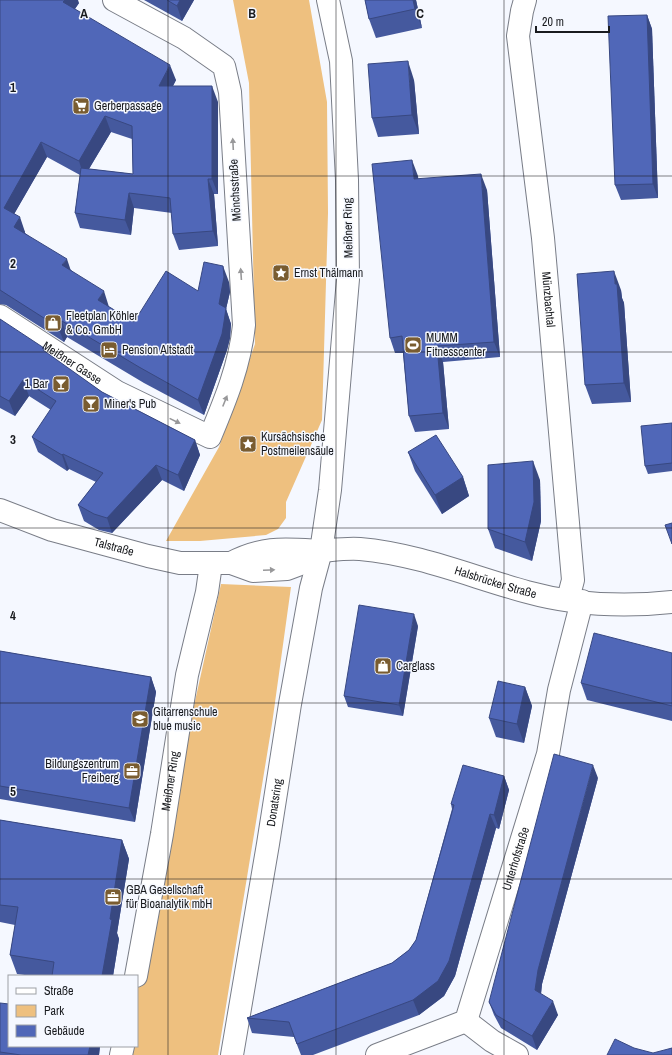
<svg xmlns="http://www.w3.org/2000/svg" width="672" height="1055" viewBox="0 0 672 1055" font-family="'Archivo Narrow',sans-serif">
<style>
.green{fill:#eec07f}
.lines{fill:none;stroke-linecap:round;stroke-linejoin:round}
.minor-casing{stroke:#797d87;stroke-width:24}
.secondary-casing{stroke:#797d87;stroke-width:24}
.minor{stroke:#fff;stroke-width:22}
.secondary{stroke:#fff;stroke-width:22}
.wall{fill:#45599e;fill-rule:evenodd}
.shaded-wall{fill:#384881}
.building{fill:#5067b8;stroke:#384881}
.oneway{fill:#98989a}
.grid{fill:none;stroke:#191b1f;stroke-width:1;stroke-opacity:0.55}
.labels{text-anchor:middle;stroke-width:3;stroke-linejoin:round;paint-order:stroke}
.poi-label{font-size:12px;fill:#191b1f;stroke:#f5f8ff;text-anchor:start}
.street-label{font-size:12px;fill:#191b1f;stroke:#f5f8ff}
.grid-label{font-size:13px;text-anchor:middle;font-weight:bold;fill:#191b1f;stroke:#f5f8ff;stroke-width:3;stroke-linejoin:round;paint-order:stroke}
</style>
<rect width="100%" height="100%" fill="#f5f8ff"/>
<g class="green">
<polygon points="233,0 309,0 327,102 328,213 322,420 286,502 286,518 278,529 266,535 200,541 166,541 219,447 255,344 249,83"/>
<polygon points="221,584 291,587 272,724 218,1055 117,1055 119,1046 137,1046 137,976 134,976"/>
</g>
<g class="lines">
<g class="minor-casing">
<g id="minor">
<path id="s1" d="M525,0L522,11L518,36L543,238L573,580L568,599"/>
<path id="s2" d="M0,316L117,392L210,437C225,401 240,365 244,325L230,92L224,66L184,38L114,0"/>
<path id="s3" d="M0,510L52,530L148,556L180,563H231L253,571L287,569L303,563L321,551"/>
<path d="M231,563C263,546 285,549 321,551"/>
<path id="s4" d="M136,976L162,834L187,675L207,592L211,564"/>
<polyline points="466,1021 492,1041 517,1055"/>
<polyline points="121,1055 123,1046"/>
<path id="s5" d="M377,1055L466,1021L548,754L559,690L582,601"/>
</g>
</g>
<g class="secondary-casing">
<g id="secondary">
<path id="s6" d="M321,551C333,550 347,548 360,549C418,554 472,577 527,592C574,605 625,607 672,602"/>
<path id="s7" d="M232,1055L268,844L290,704L311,588L321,551L330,490L348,279L347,180L341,61L328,0"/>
</g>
</g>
<use href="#minor" class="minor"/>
<use href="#secondary" class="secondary"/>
</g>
<g class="wall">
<path d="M0,0L79,3L75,9L176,80L173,86L218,102V194H214L218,246L179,250L173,234L172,213L134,208L131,235L80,228L75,213L80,175L47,157L14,214L25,232V233L71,270L109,307L134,322L198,291L229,282L230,292L226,309L231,324L230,338L227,350L204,415L144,383L67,337L64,342L6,305L0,304ZM111,132L132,139L133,174L89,169Z"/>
<polygon points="144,0 194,0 182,21"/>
<polygon points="365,0 416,0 422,28 376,38 369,19"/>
<polygon points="647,15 652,29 658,198 621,200 615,185"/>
<polygon points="414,80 419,134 378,137 372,118"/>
<polygon points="418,176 418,179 487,190 500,357 443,362 449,429 415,432 409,416 403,353 395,353 390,338"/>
<polygon points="621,290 622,298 624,303 631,402 592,404 585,385"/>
<polygon points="0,319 46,353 102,392 195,440 200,455 184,491 162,480 112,533 99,530 84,521 78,505 96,482 69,469 67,471 38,452 32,437 51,410 29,396 15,416 0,408"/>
<polygon points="672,423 672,471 648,474 645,466"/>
<polygon points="408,452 463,477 469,496 442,514 415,471"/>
<polygon points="540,480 541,521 532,561 495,548 488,529"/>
<polygon points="418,626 403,716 348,707 344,696"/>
<polygon points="0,651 151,677 156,692 135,822 0,799"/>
<polygon points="672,653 672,721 587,700 581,683"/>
<polygon points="525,687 532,706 524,743 496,737 489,718"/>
<polygon points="504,776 509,790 499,829 496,828 455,976 444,996 419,1015 313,1055 301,1055 294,1037 252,1033 247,1018 392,963 409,950 416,940 452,809 451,804"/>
<polygon points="598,778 542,984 541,994 558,1015 537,1050 501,1028 494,1015 489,1002"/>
<polygon points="0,820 122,840 129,859 117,933 119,939 113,976 32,976 17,974 10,955 15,925 0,922"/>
<polygon points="0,1003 9,1046 100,1046 99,1055 0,1055"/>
</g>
<g class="shaded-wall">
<polygon points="65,0 78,0 79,3 69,17 63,2"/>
<polygon points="180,0 194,0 182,21 177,6"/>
<polygon points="413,0 416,0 422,28 415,9"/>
<polygon points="647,15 652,29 658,198 653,184"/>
<polygon points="408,61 414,80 419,134 412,115"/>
<polygon points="170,65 176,80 165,101 159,86"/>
<polygon points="212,86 218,102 218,194 212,179"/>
<polygon points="105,116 111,132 84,177 79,161"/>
<polygon points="41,142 47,157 9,223 4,208"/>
<polygon points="412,160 418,176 420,195 414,179"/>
<polygon points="481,174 487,190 500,357 494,342"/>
<polygon points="208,179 214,194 218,246 213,231"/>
<polygon points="129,193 134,208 131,235 125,220"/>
<polygon points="20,217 25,232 20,242 14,227"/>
<polygon points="67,259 72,274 62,265"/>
<polygon points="223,266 229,282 230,292 226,309 231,324 230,338 227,350 204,415 198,400 219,304"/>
<polygon points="614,271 621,290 622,298 624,303 631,402 624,383"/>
<polygon points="104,291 109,307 104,316 98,300"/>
<polygon points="62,321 67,337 64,342 58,327"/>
<polygon points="437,346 443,362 449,429 443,413"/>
<polygon points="23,380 29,396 15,416 9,401"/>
<polygon points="195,440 200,455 184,491 178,475"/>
<polygon points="63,454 69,469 67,471 62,455"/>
<polygon points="533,461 540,480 541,521 532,561 525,542"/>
<polygon points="156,465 162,480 112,533 107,518"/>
<polygon points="463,477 469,496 442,514 435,495"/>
<polygon points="414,614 418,626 403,716 399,705"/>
<polygon points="151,677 156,692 135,822 129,808"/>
<polygon points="525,687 532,706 524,743 517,724"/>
<polygon points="593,765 598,778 542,984 540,1003 535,990 538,970"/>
<polygon points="504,776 509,790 499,829 494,815"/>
<polygon points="490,814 496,828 455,976 444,996 419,1015 413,1000"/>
<polygon points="122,840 129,859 117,933 119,939 113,976 102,976 110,919"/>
<polygon points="553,1001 558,1015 537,1050 532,1036"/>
<polygon points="90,1046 100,1046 99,1055 88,1055"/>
</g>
<g class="building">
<polygon points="0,0 65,0 63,2 170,65 159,86 212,86 212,179 208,179 213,231 173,234 170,198 129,193 125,220 75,213 81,168 133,174 132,126 105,116 79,161 41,142 4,208 20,217 14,227 67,259 62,265 104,291 98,300 134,322 166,271 198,291 204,262 223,266 224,277 219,304 226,308 224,322 222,334 198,400 139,367 62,321 58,327 0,290"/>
<polygon points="167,0 180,0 177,6"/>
<polygon points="365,0 413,0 415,9 369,19"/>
<polygon points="647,15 653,184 615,185 608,16"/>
<polygon points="408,61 412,115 372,118 368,64"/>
<polygon points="412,160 414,179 481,174 494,342 437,346 443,413 409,416 402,336 390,338 372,164"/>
<polygon points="614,271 615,284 617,284 624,383 585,385 577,274"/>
<polygon points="0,319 44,348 43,350 102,392 195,440 178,475 156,465 107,518 94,514 78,505 103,473 63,454 62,455 32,437 56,401 23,380 9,401 0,396"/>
<polygon points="672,423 672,463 645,466 641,426"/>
<polygon points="436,435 463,477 435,495 408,452"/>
<polygon points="533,461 534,502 525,542 488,529 488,465"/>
<polygon points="672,523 672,544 665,525"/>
<polygon points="359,605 414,614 399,705 344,696"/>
<polygon points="594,633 672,653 672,706 581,683"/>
<polygon points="0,651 151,677 129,808 0,786"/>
<polygon points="498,681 525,687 517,724 489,718"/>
<polygon points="554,754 593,765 538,970 535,990 553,1001 532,1036 496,1015 489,1002"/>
<polygon points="463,765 504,776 494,815 490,814 449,961 438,981 413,1000 297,1044 289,1022 247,1018 392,963 409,950 416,940 454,805 451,804"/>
<polygon points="0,820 122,840 110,919 112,920 102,976 52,976 54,962 10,955 18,907 0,905"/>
<polygon points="0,1003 9,1004 9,1046 90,1046 88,1055 21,1055 0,1052"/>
<polygon points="615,1039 634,1048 653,1053 672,1048 672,1055 607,1055"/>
</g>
<defs><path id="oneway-solid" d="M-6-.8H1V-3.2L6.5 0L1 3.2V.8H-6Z"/></defs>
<g class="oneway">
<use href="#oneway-solid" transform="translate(233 144) rotate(-93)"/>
<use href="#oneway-solid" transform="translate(241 274) rotate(-94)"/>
<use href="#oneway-solid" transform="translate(225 401) rotate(-68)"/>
<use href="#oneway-solid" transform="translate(175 421) rotate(26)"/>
<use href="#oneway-solid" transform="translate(269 570) rotate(-3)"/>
</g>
<path class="grid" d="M168,0V1055M336,0V1055M504,0V1055M0,176H672M0,352H672M0,528H672M0,703H672M0,879H672"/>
<defs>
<g id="supermarket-square" transform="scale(0.9)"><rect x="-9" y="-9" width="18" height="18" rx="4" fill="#795c30" stroke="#f5f8ff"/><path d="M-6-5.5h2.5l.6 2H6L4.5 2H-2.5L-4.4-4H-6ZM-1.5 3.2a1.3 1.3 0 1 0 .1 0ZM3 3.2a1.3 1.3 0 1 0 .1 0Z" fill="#fff"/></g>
<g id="sight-square" transform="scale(0.9)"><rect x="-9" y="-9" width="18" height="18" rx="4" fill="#795c30" stroke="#f5f8ff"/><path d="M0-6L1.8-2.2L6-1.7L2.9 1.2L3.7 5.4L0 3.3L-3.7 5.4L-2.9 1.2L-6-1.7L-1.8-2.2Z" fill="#fff"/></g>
<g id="shop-square" transform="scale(0.9)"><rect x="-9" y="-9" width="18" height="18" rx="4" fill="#795c30" stroke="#f5f8ff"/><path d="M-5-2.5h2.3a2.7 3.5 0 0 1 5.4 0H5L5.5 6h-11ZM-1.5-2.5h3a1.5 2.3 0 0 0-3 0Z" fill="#fff"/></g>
<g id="stadium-square" transform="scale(0.9)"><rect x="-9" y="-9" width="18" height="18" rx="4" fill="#795c30" stroke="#f5f8ff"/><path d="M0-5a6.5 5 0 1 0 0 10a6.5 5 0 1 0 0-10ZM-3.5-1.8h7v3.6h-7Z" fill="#fff"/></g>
<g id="hotel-square" transform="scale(0.9)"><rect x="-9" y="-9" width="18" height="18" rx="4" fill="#795c30" stroke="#f5f8ff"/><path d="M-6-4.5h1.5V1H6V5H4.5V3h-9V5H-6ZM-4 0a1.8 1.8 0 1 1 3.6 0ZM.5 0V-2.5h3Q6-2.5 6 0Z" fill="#fff"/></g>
<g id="bar-square" transform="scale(0.9)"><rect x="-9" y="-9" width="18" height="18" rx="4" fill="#795c30" stroke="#f5f8ff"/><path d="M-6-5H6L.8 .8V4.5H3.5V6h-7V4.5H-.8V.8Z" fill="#fff"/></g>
<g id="school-square" transform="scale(0.9)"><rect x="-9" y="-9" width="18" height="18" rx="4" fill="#795c30" stroke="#f5f8ff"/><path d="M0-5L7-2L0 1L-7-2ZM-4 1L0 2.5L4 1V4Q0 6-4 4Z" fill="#fff"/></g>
<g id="office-square" transform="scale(0.9)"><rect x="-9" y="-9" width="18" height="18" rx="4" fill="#795c30" stroke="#f5f8ff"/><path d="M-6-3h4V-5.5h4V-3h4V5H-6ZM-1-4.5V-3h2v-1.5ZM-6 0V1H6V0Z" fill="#fff"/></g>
</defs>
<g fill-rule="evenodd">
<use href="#supermarket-square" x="81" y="106"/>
<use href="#sight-square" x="281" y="273"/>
<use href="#shop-square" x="53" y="323"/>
<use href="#stadium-square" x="413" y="345"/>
<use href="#hotel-square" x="109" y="350"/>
<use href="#bar-square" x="61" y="384"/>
<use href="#bar-square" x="91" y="404"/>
<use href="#sight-square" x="248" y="444"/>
<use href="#shop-square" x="383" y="666"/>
<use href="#school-square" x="140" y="719"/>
<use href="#office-square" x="132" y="771"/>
<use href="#office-square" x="113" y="897"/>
</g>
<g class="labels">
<g class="poi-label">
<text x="94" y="110">Gerberpassage</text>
<text x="294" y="277">Ernst Thälmann</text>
<text x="66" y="320">Fleetplan Köhler<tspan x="66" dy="14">&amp; Co. GmbH</tspan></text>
<text x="426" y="342">MUMM<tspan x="426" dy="14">Fitnesscenter</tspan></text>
<text x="122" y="354">Pension Altstadt</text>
<text x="48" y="388" text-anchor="end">1 Bar</text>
<text x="104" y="408">Miner's Pub</text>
<text x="261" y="441">Kursächsische<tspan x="261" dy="14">Postmeilensäule</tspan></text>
<text x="396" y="670">Carglass</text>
<text x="153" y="716">Gitarrenschule<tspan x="153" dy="14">blue music</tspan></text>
<text x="119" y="768" text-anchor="end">Bildungszentrum<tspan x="119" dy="14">Freiberg</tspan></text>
<text x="126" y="894">GBA Gesellschaft<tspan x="126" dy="14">für Bioanalytik mbH</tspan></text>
</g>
<g class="street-label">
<text transform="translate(235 190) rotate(-93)" y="4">Mönchsstraße</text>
<text transform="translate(348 228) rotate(-91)" y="4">Meißner Ring</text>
<text dy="4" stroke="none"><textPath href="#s1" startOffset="302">Münzbachtal</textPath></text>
<text dy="4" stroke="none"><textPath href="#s2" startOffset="86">Meißner Gasse</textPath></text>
<text dy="4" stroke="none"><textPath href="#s3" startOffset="120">Talstraße</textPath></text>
<text dy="4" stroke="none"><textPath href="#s6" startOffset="179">Halsbrücker Straße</textPath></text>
<text dy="4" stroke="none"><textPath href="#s4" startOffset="198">Meißner Ring</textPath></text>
<text dy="4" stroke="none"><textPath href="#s7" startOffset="256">Donatsring</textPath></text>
<text dy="4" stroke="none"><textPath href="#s5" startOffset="265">Unterhofstraße</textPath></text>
</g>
</g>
<g class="grid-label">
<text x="84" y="18">A</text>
<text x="252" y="18">B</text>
<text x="420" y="18">C</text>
<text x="13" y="92">1</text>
<text x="13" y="268">2</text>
<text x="13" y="444">3</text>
<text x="13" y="620">4</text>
<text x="13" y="796">5</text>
</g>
<rect x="8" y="975" width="130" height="72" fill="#f5f8ff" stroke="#9da0a5"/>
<rect x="16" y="988" width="20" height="6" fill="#ffffff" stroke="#9da0a5"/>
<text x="44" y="995" font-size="12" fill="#191b1f">Straße</text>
<rect x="16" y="1005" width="20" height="12" fill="#eec07f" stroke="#9da0a5"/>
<text x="44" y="1015" font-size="12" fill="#191b1f">Park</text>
<rect x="16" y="1025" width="20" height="12" fill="#5067b8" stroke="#9da0a5"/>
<text x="44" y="1035" font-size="12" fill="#191b1f">Gebäude</text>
<path d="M536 26v6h73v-6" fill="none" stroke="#191b1f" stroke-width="2"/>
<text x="542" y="26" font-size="12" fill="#191b1f" stroke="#f5f8ff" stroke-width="3" paint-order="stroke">20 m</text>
</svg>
